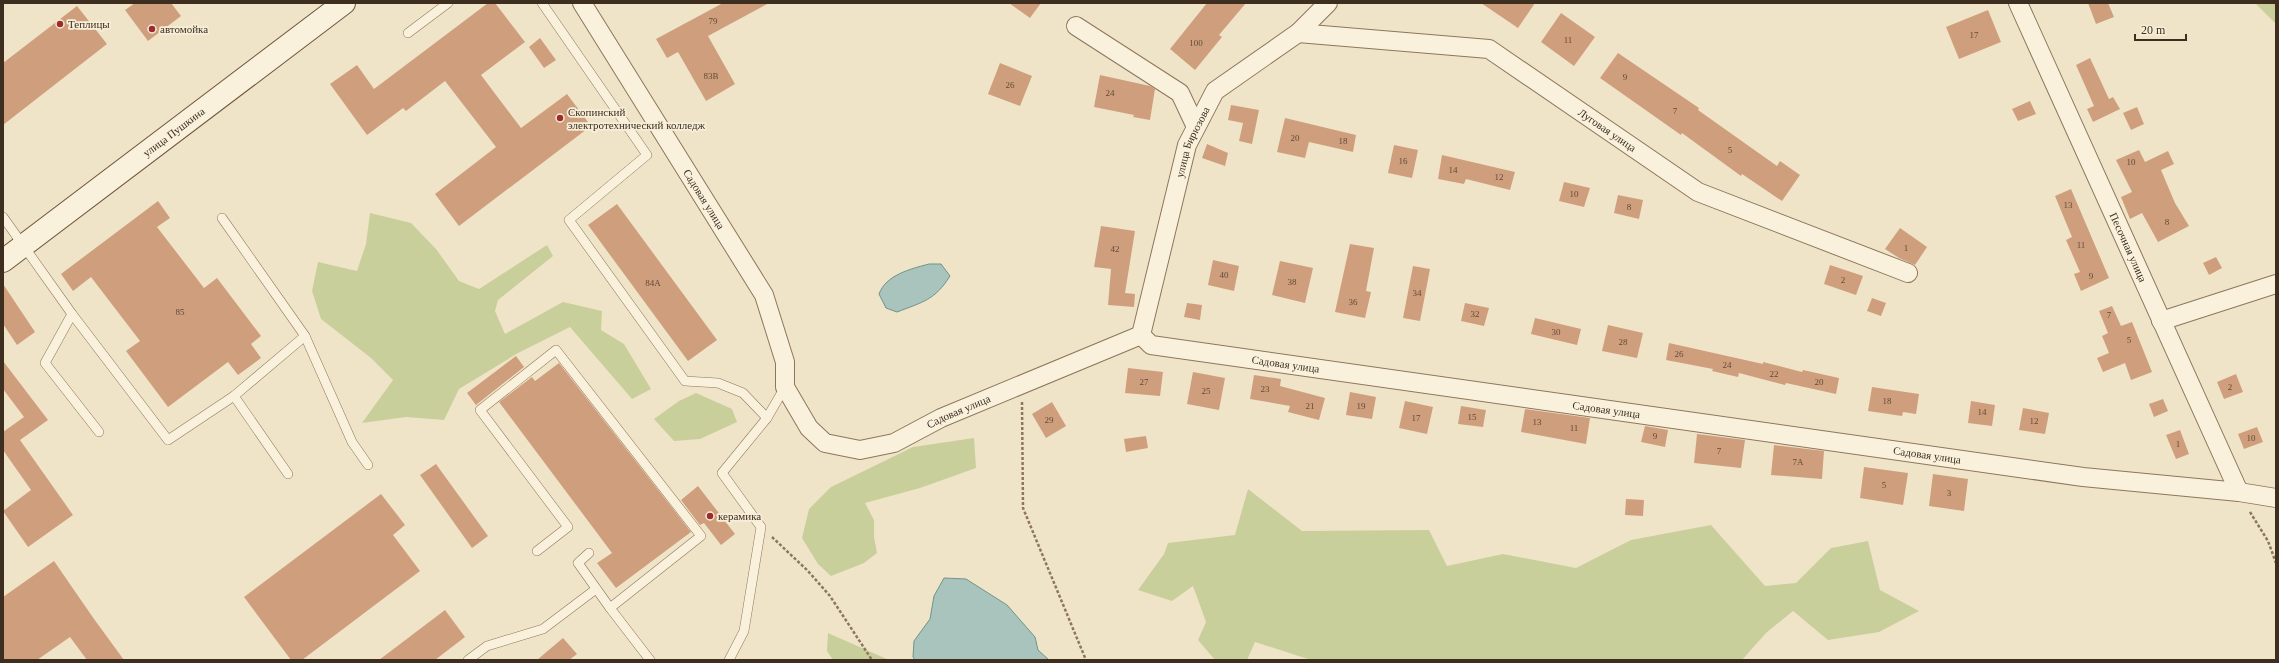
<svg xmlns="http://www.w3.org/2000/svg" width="2279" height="663" viewBox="0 0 2279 663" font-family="'Times New Roman',serif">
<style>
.green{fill:#c9cf9b}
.water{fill:#a9c4bc;stroke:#6f938a}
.building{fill:#cf9f7d}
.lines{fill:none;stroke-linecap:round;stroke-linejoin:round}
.service-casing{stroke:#8d765c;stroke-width:10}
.minor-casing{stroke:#8d765c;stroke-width:20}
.secondary-casing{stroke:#6f573f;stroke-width:24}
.path{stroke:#8d765c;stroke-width:2.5;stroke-dasharray:3 2;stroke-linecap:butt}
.service{stroke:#faf1dc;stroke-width:9}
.minor{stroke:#faf1dc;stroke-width:18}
.secondary{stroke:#faf1dc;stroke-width:22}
.poi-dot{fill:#9e2a2b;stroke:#f7eed8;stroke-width:1.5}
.labels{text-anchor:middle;stroke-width:3.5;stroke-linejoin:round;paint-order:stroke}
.number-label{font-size:9px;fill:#624a37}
.poi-label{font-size:11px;fill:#3d2e20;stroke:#f7eed8;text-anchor:start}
.street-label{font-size:11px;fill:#3d2e20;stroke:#f7eed8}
</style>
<rect width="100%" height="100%" fill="#f0e4c8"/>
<g class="green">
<polygon points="2256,4 2276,4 2276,24"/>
<polygon points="370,213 411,223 436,249 459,281 479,289 547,245 553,256 498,300 495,311 505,334 563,302 602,311 601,330 624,344 651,389 632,399 570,327 518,353 459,389 444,420 406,417 362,423 393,380 371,358 321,319 312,291 318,262 357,271 366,244"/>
<polygon points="696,393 732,409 737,422 700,439 674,441 654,419 679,401"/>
<polygon points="974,438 976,468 920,488 865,503 874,520 874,537 877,553 864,563 831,576 818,564 802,538 809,509 831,487 913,447"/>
<polygon points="1248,489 1302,531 1429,530 1447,566 1503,554 1576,568 1631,540 1711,525 1765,586 1796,583 1831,548 1868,541 1880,590 1919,611 1879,632 1828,640 1793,611 1766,633 1742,660 1311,660 1255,642 1247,660 1215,660 1198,640 1206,622 1193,586 1172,601 1138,590 1164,554 1168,543 1235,535"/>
<polygon points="828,633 889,660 833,660 827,651"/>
</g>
<g class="water">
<path d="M929,264H941L950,276C935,300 923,302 897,312L886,308L879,294C886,275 910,269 929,264Z"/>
<polygon points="944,578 966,579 1007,605 1035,637 1038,650 1049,660 915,660 913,657 914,641 930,619 934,596"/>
</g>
<g class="building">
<polygon points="135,3 171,3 181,16 148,41 125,10"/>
<polygon points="488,3 495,3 525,42 481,75 521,128 567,94 591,126 459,226 435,194 496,147 445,81 406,111 403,108 367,135 330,84 357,65 374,89"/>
<polygon points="723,3 769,3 708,36 735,84 706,101 678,52 667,58 656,39"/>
<polygon points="1009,3 1041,3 1030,18"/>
<polygon points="1207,3 1246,3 1219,35 1222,37 1195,70 1170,49"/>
<polygon points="1481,3 1535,3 1518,28"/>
<polygon points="2088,3 2108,3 2114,17 2096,24"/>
<polygon points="77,6 107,44 3,125 3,63"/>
<polygon points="1988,10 2001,42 1959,59 1946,27"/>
<polygon points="1561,13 1595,37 1574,66 1541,42"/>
<polygon points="540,38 556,60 544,68 529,47"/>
<polygon points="1618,53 1699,108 1698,110 1777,166 1780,161 1800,175 1782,201 1742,174 1741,176 1682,133 1681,135 1600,78"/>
<polygon points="2090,58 2109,99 2113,97 2120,109 2093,122 2087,109 2094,106 2076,65"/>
<polygon points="1000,63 1032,76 1020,106 988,94"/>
<polygon points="1100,75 1150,86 1155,89 1150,120 1133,117 1134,115 1094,107"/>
<polygon points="2030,101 2036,114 2018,121 2012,109"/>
<polygon points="1231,105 1259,110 1252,144 1239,141 1243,123 1228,120"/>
<polygon points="2137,107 2144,124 2131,130 2123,113"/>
<polygon points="1285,118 1356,135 1353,152 1309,142 1305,158 1277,152"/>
<polygon points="1207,144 1228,153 1225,166 1202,158"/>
<polygon points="1394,145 1418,150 1412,178 1388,173"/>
<polygon points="2139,150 2145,162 2168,151 2174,164 2161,170 2175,203 2189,226 2158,242 2142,213 2130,219 2121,197 2132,192 2116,160"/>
<polygon points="1442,155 1515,172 1510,190 1466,179 1464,184 1438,179"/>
<polygon points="1564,182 1590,188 1584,207 1559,201"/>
<polygon points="2071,189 2109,278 2081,291 2074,274 2080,272 2066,240 2072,237 2055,196"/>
<polygon points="1618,195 1643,200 1639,219 1614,213"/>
<polygon points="158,201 170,218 157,227 204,288 217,278 261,336 251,344 261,358 238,375 228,362 168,407 126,351 140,341 91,277 73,291 61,274"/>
<polygon points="617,204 717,340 688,361 588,225"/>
<polygon points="1101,226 1135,231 1125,293 1135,294 1134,307 1108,305 1111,269 1094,267"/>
<polygon points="1900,228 1927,247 1915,265 1899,258 1885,249"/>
<polygon points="1350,244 1374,248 1366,291 1371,292 1365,318 1335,312"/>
<polygon points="2216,257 2222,268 2209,275 2203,263"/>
<polygon points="1213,260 1239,266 1234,291 1208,285"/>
<polygon points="1280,261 1313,268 1305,303 1272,295"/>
<polygon points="1830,265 1863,276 1856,295 1824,284"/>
<polygon points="1413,266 1430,269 1420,321 1403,318"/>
<polygon points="3,284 35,332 17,345 3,324"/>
<polygon points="1872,298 1886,303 1881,316 1867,311"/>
<polygon points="1187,303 1202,305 1200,320 1184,317"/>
<polygon points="1465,303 1489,308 1484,326 1461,321"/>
<polygon points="2112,306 2121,326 2132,322 2152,372 2131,380 2125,363 2103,372 2097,358 2109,353 2102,336 2108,333 2099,311"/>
<polygon points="1535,318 1581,329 1577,345 1531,334"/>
<polygon points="1608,325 1643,333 1637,358 1602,351"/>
<polygon points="1669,343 1763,364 1763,362 1802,372 1803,370 1839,378 1836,394 1786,383 1785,385 1739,373 1738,377 1712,371 1713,369 1666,360"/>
<polygon points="516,356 524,367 476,405 467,393"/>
<polygon points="3,361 48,420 20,440 73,515 28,547 3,511 31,490 3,450 3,432 24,417 3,389"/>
<polygon points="559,363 691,532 616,588 597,563 612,553 499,402 532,377 535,381"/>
<polygon points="1128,368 1163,372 1160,396 1125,393"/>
<polygon points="1193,372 1225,378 1219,410 1187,404"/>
<polygon points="2236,374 2243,392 2224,399 2217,382"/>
<polygon points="1254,375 1281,379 1280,386 1325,398 1319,420 1288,412 1290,406 1250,399"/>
<polygon points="1872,387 1919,394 1916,414 1903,412 1902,416 1868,411"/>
<polygon points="1350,392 1376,397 1372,419 1346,415"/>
<polygon points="2163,399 2168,411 2154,417 2149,404"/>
<polygon points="1405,401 1433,407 1427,434 1399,428"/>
<polygon points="1971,401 1995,405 1992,426 1968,423"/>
<polygon points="1052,402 1066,426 1046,438 1032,414"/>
<polygon points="1461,406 1486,410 1483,427 1458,424"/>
<polygon points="2023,408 2049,413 2045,434 2019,430"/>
<polygon points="1525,409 1590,418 1586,444 1521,432"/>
<polygon points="1645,426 1668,430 1665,447 1641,442"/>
<polygon points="2257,427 2263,442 2244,449 2238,434"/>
<polygon points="2180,430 2189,454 2176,459 2166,435"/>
<polygon points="1697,434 1745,440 1741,468 1694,463"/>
<polygon points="1146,436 1148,448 1126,452 1124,439"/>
<polygon points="1774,445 1824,451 1822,479 1771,475"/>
<polygon points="436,464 488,536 472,548 420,475"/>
<polygon points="1864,467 1908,473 1903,505 1860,498"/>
<polygon points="1933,474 1968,479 1964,511 1929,506"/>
<polygon points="698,486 735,534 721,545 704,523 700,525 681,500"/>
<polygon points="381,494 405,525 393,535 420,571 302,660 291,660 244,597"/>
<polygon points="1626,499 1644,500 1643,516 1625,515"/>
<polygon points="54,561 94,619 124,660 87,660 70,637 37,660 3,660 3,597"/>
<polygon points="445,610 465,637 435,660 379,660"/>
<polygon points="563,638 577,654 569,660 537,660"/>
</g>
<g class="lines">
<g class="service-casing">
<g id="service">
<polyline points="542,3 647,155 569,220 685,381 718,383 743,393 767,418"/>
<polyline points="408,33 448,3"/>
<polyline points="3,217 72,314 45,363 99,432"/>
<polyline points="222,218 305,336 234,396"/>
<polyline points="72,314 168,440 234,396 288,474"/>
<polyline points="305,336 352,442 368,465"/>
<polyline points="537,551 568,527 480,410 556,350 701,536 610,608 650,660"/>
<polyline points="589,553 578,563 610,608"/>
<polyline points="468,660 487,646 543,629 596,589"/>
<polyline points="729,660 744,631 761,527 722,473 767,418 785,387"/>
</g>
</g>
<g class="minor-casing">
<g id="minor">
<path id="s1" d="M582,3L764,295L785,362V387L809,428L825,443L860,450L894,443L941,418L1141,335L1151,345L2083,477L2239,492L2276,498"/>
<path id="s2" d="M2018,3L2239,492"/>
<polyline points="1076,26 1180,93 1196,127"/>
<path id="s3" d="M1298,33L1489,49L1698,192L1908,273"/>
<polyline points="2161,321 2276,284"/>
<path id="s4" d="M1141,335L1187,145L1215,91L1298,33L1328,3"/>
</g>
</g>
<g class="secondary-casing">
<g id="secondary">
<path id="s5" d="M3,261L344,3"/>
</g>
</g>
<g class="path">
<polyline points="1022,402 1023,508 1086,660"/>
<polyline points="2250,512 2268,541 2276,563"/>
<polyline points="772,537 808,571 830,596 872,660"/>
</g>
<use href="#service" class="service"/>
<use href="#minor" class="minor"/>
<use href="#secondary" class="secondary"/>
</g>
<g class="poi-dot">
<circle cx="60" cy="24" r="4"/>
<circle cx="152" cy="29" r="4"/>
<circle cx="560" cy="118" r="4"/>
<circle cx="710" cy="516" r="4"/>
</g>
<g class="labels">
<g class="number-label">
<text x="713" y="24">79</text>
<text x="1974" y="38">17</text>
<text x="1568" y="43">11</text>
<text x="1196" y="46">100</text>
<text x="711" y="79">83В</text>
<text x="1625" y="80">9</text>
<text x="1010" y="88">26</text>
<text x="1110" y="96">24</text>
<text x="1675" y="114">7</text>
<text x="1295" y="141">20</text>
<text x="1343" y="144">18</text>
<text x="1730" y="153">5</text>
<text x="1403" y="164">16</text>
<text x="2131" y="165">10</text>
<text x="1453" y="173">14</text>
<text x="1499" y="180">12</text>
<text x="1574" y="197">10</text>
<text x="2068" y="208">13</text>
<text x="1629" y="210">8</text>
<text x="2167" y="225">8</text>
<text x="2081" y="248">11</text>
<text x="1906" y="251">1</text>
<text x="1115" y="252">42</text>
<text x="1224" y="278">40</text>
<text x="2091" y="279">9</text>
<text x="1843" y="283">2</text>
<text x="1292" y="285">38</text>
<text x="653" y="286">84А</text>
<text x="1417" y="296">34</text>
<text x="1353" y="305">36</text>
<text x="180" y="315">85</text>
<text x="1475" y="317">32</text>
<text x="2109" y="318">7</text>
<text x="1556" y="335">30</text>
<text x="2129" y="343">5</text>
<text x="1623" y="345">28</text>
<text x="1679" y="357">26</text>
<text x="1727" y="368">24</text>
<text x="1774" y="377">22</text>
<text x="1144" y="385">27</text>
<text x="1819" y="385">20</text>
<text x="2230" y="390">2</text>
<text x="1265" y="392">23</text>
<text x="1206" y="394">25</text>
<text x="1887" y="404">18</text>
<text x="1310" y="409">21</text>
<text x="1361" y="409">19</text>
<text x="1982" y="415">14</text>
<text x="1472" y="420">15</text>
<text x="1416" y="421">17</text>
<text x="1049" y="423">29</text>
<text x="2034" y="424">12</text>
<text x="1537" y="425">13</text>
<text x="1574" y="431">11</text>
<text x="1655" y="439">9</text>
<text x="2251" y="441">10</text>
<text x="2178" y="447">1</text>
<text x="1719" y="454">7</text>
<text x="1798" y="465">7А</text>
<text x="1884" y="488">5</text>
<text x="1949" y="496">3</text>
</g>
<g class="poi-label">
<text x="68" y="28">Теплицы</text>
<text x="160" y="33">автомойка</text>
<text x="568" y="116">Скопинский<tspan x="568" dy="13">электротехнический колледж</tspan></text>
<text x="718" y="520">керамика</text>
</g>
<g class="street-label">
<text dy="4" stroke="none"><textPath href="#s3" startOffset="335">Луговая улица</textPath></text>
<text dy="4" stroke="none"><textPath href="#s5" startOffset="214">улица Пушкина</textPath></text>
<text dy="4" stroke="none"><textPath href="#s4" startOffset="200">улица Бирюзова</textPath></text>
<text dy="4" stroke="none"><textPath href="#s1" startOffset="231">Садовая улица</textPath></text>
<text dy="4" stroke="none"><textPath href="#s2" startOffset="268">Песочная улица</textPath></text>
<text dy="4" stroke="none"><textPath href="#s1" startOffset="999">Садовая улица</textPath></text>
<text dy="4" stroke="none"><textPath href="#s1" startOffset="1323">Садовая улица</textPath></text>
<text dy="4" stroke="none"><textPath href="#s1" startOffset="651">Садовая улица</textPath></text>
<text dy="4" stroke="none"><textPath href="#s1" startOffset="1647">Садовая улица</textPath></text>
</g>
</g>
<rect width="2279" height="663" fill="none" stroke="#3d2e20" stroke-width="8"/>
<path d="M2135 34v6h51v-6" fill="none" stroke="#3d2e20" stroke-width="2"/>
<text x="2141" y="34" font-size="12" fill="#3d2e20" stroke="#f7eed8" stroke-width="3" paint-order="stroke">20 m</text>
</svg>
